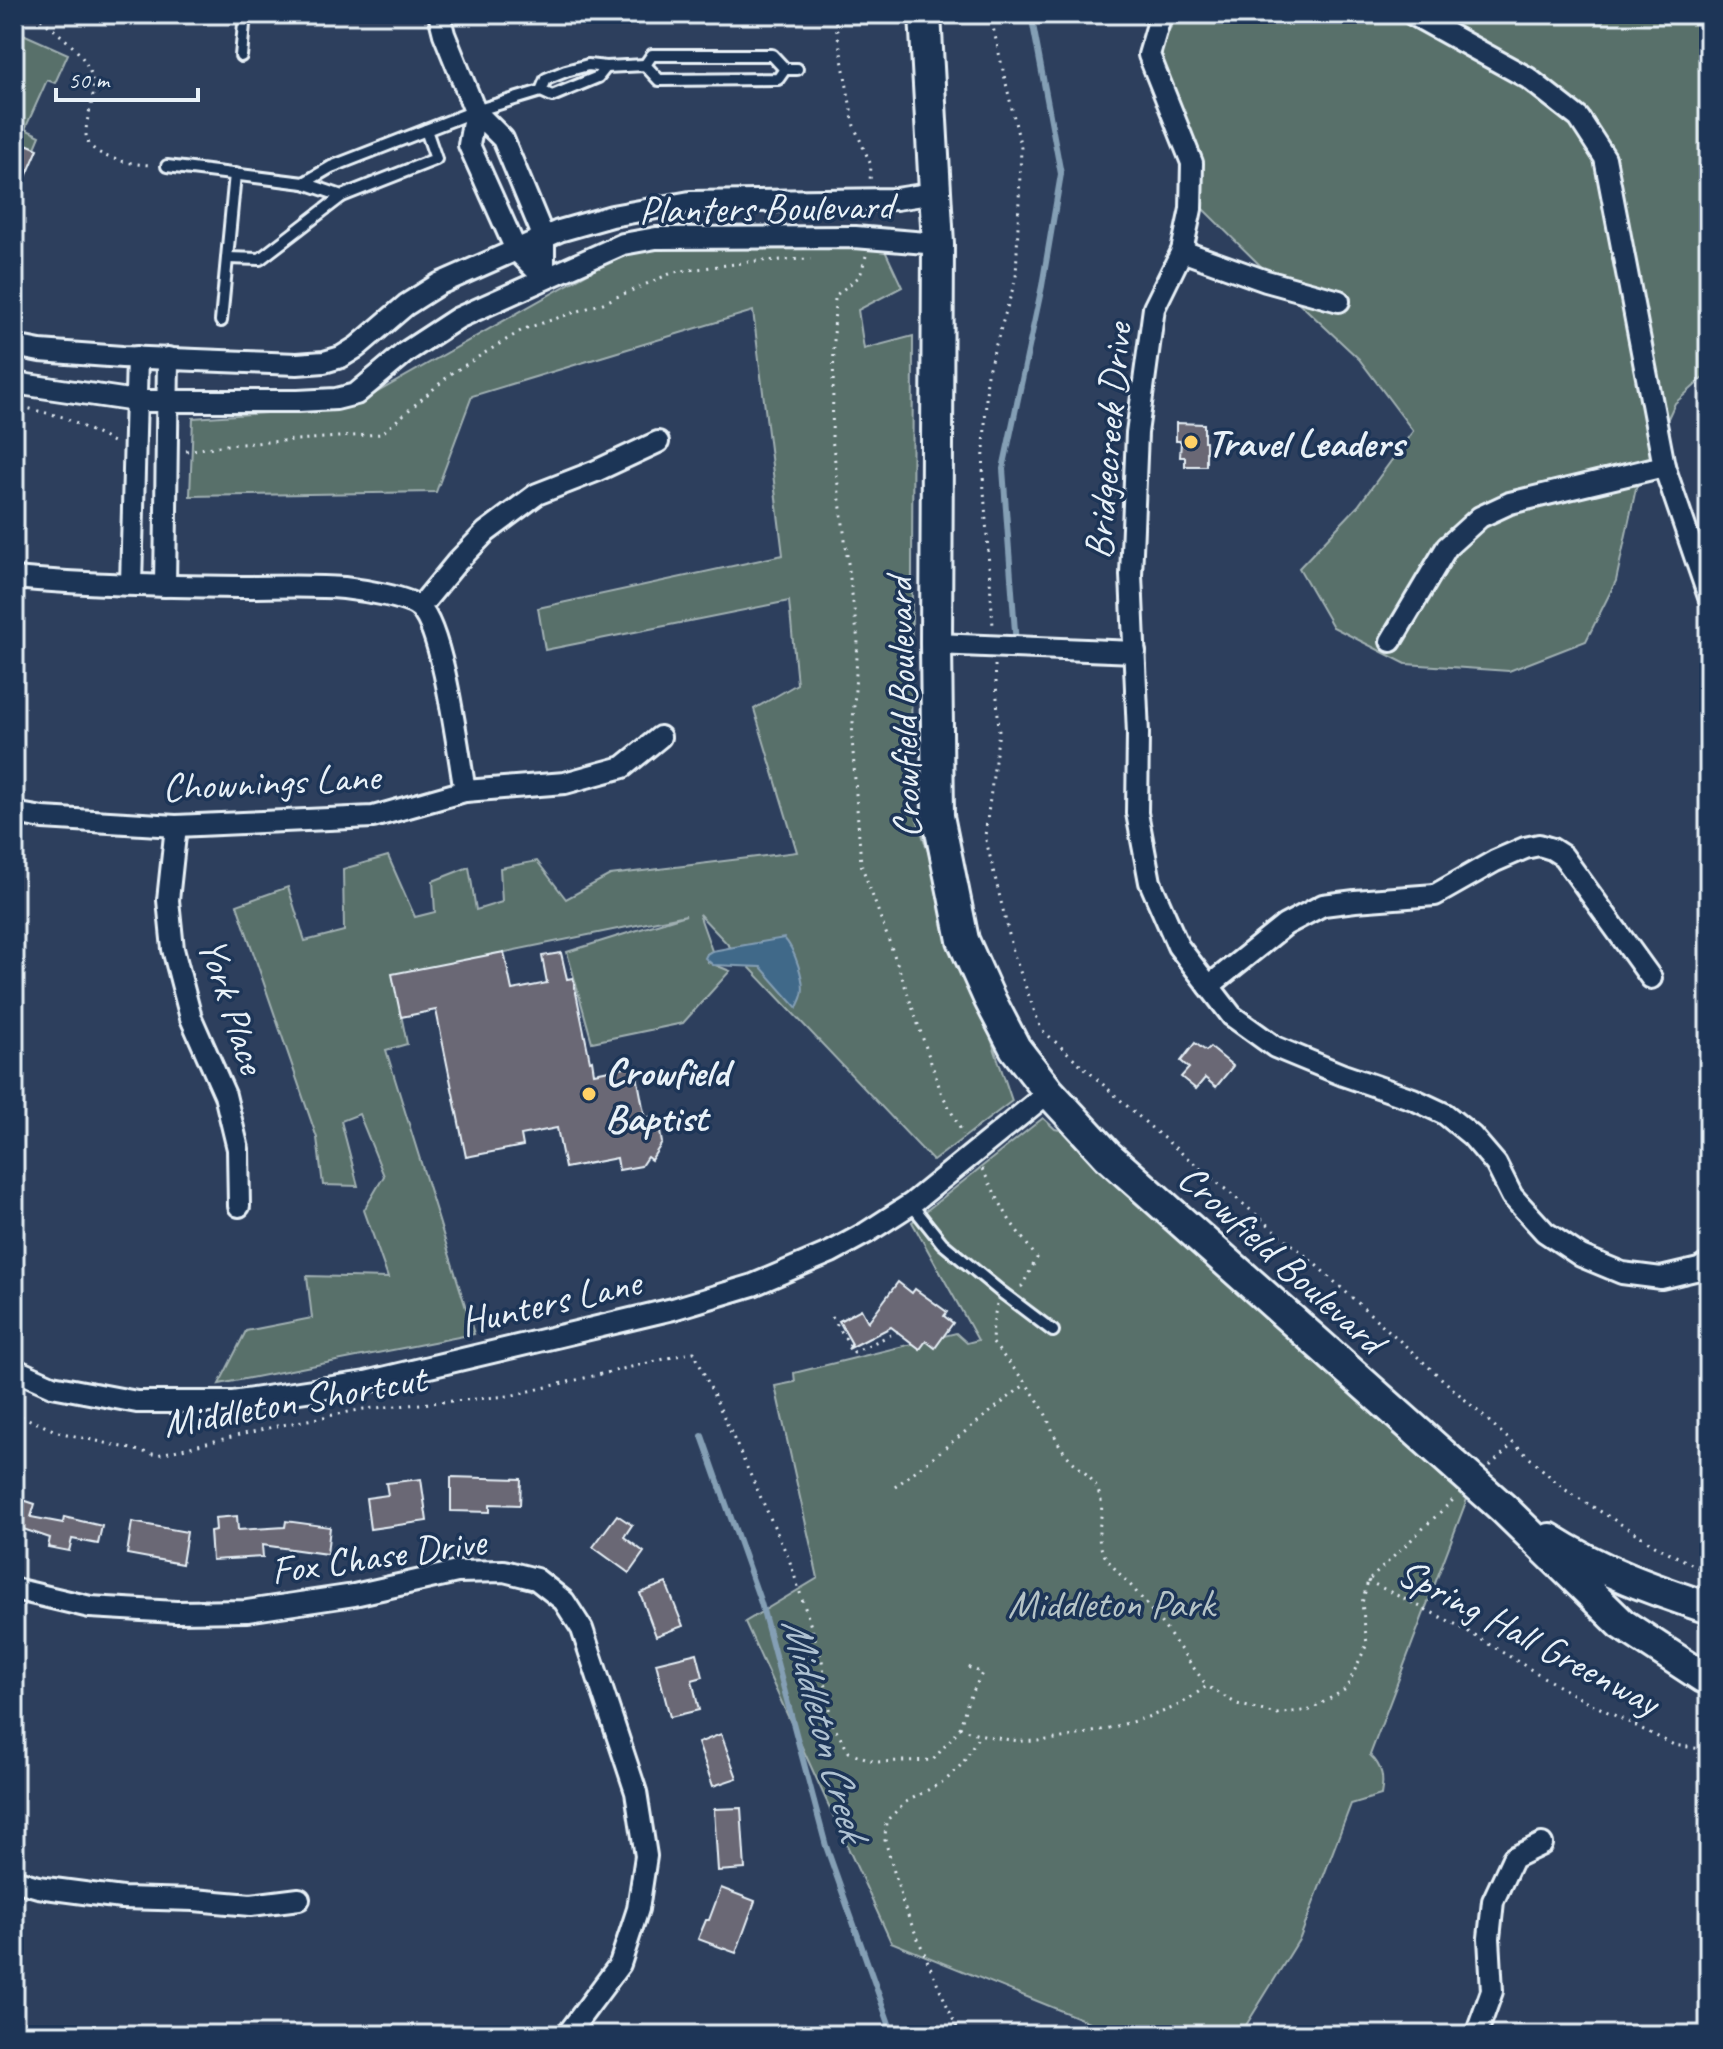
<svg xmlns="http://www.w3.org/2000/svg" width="1723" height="2049" viewBox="0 0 1723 2049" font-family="Caveat,sans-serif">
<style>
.green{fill:#596f6b;stroke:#a0b0b2;stroke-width:2}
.water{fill:#416989;stroke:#849fb5;stroke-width:2}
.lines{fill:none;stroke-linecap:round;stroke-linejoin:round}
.stream{stroke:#849fb5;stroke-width:6}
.building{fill:#6b6875;stroke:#e8f1f8;stroke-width:2}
.service-casing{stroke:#e8f1f8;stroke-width:16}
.minor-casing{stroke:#e8f1f8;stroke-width:26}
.secondary-casing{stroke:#e8f1f8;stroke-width:36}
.path{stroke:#e8f1f8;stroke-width:3;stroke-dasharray:2 6;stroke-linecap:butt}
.service{stroke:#1d3557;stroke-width:10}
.minor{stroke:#1d3557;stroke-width:20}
.secondary{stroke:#1d3557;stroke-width:30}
.poi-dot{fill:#ffd166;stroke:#1d3557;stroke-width:3}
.labels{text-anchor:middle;stroke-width:7;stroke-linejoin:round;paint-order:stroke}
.street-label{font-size:40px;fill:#e8f1f8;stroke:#1d3557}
.poi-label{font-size:40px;font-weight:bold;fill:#e8f1f8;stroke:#1d3557;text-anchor:start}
.park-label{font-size:40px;fill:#b6c4c7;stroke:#1d3557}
.water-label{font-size:42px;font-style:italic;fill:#aec1d1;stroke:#1d3557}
</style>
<rect width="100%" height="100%" fill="#2d3f5d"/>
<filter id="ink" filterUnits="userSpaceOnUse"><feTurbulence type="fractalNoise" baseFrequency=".0125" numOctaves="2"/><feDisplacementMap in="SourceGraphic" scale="16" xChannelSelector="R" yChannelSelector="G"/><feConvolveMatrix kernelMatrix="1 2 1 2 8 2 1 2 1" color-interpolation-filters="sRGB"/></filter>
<g filter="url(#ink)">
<g class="green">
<polygon points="1179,14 1709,14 1709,373 1675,403 1636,488 1616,581 1586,641 1509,671 1406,664 1333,627 1299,568 1358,506 1413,431 1359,359 1279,284 1200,206 1155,53"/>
<polygon points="14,30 68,54 55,83 47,80 25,129 40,136 35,148 14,139"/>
<polygon points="881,242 902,287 858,310 864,349 913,336 911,801 1012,1101 933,1161 699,914 712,951 707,954 708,962 730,971 683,1023 592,1042 567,952 686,915 393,975 407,1044 386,1050 474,1334 219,1384 246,1331 312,1318 307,1276 388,1278 364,1210 384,1176 359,1114 341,1121 358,1186 323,1185 317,1138 237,905 288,887 305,941 344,931 343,869 388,856 415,917 435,912 433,881 469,867 476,910 502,902 500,868 537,861 566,899 610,875 797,852 754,709 797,684 789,601 545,650 538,608 783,555 753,311 472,396 436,492 190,496 193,418 351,407 636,246"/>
<path d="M1043,1118L1055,1129L1065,1131L1186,1247L1467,1499L1370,1755C1383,1767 1384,1779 1381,1795L1351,1804L1300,1938L1240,2035H1121L891,1942L745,1622L818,1578L775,1386L795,1382L794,1373L956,1333L967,1343L978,1340L912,1222Z"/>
</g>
<path class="water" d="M784,938C794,948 806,982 802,995C801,1000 798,1004 797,1008L761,967L713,965L705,958L707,954L712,951Z"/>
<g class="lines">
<g class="stream">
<polyline points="1016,645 1003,469 1042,286 1061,174 1031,14"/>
<polyline points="702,1436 761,1603 826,1846 893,2035"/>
</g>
</g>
<g class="building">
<polygon points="14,139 38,149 14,205"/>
<polygon points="1176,423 1204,424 1204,441 1206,441 1206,466 1185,466 1185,457 1180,457 1181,441 1176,441"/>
<polygon points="504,952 512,990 547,983 542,956 561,953 567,979 573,978 590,1061 592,1060 594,1073 635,1065 645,1118 657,1115 662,1143 651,1160 647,1157 641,1166 619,1170 617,1158 565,1168 557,1128 521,1135 523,1146 466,1157 436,1010 401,1017 392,974"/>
<polygon points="1195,1043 1206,1051 1210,1047 1233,1066 1216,1087 1205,1078 1196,1089 1181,1077 1189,1068 1181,1061"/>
<polygon points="898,1282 912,1293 915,1289 947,1312 944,1316 953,1323 935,1348 926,1341 920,1349 891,1327 848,1349 852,1344 839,1321 861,1309 868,1322"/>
<polygon points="451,1477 521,1479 520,1505 490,1504 490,1512 451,1511"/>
<polygon points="421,1479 427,1521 370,1529 366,1498 388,1495 386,1483"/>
<polygon points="14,1497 35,1504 31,1517 63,1523 64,1517 102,1526 98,1544 72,1539 69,1551 48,1547 50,1538 14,1526"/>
<polygon points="617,1515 632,1525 624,1537 644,1552 629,1573 593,1547"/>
<polygon points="237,1516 238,1530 285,1527 286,1521 330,1527 327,1554 262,1545 263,1557 212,1560 210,1531 216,1530 215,1518"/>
<polygon points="132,1522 187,1532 182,1564 127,1554"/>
<polygon points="666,1583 683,1626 656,1636 640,1593"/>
<polygon points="697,1653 703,1677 692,1680 699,1710 670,1717 656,1663"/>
<polygon points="721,1734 737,1778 713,1786 698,1743"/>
<polygon points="741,1808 745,1869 718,1871 714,1809"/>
<polygon points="721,1888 755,1901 736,1953 698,1939 706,1920 709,1920"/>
</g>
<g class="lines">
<g class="service-casing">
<g id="service">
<polyline points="241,56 245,14"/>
<polyline points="645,65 652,55 772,55 785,69 797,69"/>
<polyline points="541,91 546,79 566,71 588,65 606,67 645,65 659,80 778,79 785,69"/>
<polyline points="167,166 304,183 331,167 475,111 541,91 552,96 598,77 606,67"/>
<polyline points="304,183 342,196"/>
<polyline points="227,258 260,259 342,196 436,159 426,130"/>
<polyline points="221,321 235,174"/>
<polyline points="911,1204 942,1243 1000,1291 1053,1331"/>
</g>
</g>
<g class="minor-casing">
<g id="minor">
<polyline points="439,14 444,34 475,111 503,139 544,238 544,278 516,250 469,145 475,111"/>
<polyline points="1161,14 1149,55 1192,163 1191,209 1182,251 1154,308 1137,433 1131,575 1138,734 1137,813 1150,882 1178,946 1232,1016 1275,1047 1343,1075 1413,1099 1445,1114 1472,1136 1496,1164 1512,1196 1545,1232 1581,1256 1622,1273 1661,1278 1699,1269 1709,1263"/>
<polyline points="1412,14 1528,78 1579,118 1605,158 1664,466 1709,597"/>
<polyline points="1182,251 1266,281 1339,301"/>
<polyline points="14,346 40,351 122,357 297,364 324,362 341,357 357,347 406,305 439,284 559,231 612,216 690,202 896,199 935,193"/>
<polyline points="14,383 136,401 298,401 336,399 356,394 406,352 458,318 623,244 656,238 855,237 938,244"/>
<path d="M14,578C89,585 165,586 240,587C274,587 310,585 344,588C361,590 409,597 420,608C444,632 458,753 465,791"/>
<polyline points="131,584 137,357"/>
<polyline points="165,586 168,358"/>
<polyline points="420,607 457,562 486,532 537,494 596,471 658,442"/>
<polyline points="1391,641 1447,547 1480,517 1510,503 1664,466"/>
<polyline points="936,644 1135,652"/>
<polyline points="14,813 43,818 176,826 373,817 465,791 565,783 623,767 660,737"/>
<polyline points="176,826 168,900 173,949 191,1018 225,1095 238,1149 239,1206"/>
<polyline points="1209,986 1285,925 1323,905 1355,901 1435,895 1495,861 1525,848 1539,845 1552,849 1563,856 1651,978"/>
<polyline points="14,1369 52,1386 137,1402 233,1402 366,1382 673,1309 753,1285 831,1252 866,1233 911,1204 1049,1092"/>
<polyline points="14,1589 90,1607 176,1612 247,1611 354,1595 457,1572 504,1571 536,1579 564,1601 582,1629 636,1792 646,1856 638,1909 620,1964 567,2035"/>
<polyline points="14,1880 38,1887 122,1898 194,1900 251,1905 299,1899"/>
<polyline points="1476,2035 1492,1991 1489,1938 1493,1901 1513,1858 1542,1844"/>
</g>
</g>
<g class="secondary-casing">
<g id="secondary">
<polyline points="925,14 938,244 936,644 938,816 963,940 989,998 1015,1048 1049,1092 1108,1156 1504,1509 1622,1624 1703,1677 1709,1679"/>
<path d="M1550,1539C1598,1570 1654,1590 1709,1608"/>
</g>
</g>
<g class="path">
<path d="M35,14C55,32 85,50 92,78C97,97 86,114 86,133C85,158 134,165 153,165"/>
<polyline points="834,14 854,126 871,165 870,181"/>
<polyline points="990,14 1021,148 1016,278 987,374 983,475 993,626"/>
<polyline points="866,256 860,276 835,296 832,438 858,641 852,738 861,864 902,977 941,1092 963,1134"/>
<polyline points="14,405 63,417 115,443"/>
<polyline points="186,451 226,445 381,434 452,373 524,329 603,303 674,272 757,261 811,259"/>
<polyline points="995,665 999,731 985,836 1014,955 1041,1029 1155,1131 1306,1256 1564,1489 1658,1547 1709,1573"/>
<polyline points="982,1169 1010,1221 1037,1258 1022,1286 1017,1287"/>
<path d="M997,1304L993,1323L992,1342C1010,1365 1030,1385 1044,1411C1051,1425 1055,1441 1066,1454C1076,1467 1092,1475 1098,1491C1109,1516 1090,1530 1105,1556C1114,1570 1127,1580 1137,1593C1162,1622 1184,1655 1207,1686"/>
<polyline points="832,1317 854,1352 899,1331"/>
<path d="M14,1413L58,1432L157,1455L277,1426L364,1409L509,1396L694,1352L789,1559L822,1660L831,1722L849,1752L876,1762L933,1760L960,1728C979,1735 999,1739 1020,1741C1056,1744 1135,1723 1170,1709C1183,1704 1195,1694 1207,1686L1237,1704L1276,1714L1310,1710L1346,1689L1367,1644L1362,1603L1368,1581L1455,1498"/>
<polyline points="1490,1466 1513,1444"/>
<polyline points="895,1487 1027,1383"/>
<polyline points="1368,1581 1457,1625 1570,1693 1674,1745 1709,1750"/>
<polyline points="960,1728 966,1706 982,1673 968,1667"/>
<polyline points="960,2035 904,1907 885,1840 886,1821 906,1802 946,1780 963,1763 979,1735"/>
</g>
<use href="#service" class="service"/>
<use href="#minor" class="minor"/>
<use href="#secondary" class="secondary"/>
</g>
</g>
<g class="poi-dot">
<circle cx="1191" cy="442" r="8"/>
<circle cx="589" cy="1094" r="8"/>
</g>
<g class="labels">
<g class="street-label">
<text transform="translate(766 207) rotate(-1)" y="14">Planters Boulevard</text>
<text transform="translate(1107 441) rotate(-85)" y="14">Bridgecreek Drive</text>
<text transform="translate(902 708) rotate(-92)" y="14">Crowfield Boulevard</text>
<text transform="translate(271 781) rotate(-3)" y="14">Chownings Lane</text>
<text transform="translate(233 1005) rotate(72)" y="14">York Place</text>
<text transform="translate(1282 1258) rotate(42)" y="14">Crowfield Boulevard</text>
<text transform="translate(550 1301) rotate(-13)" y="14">Hunters Lane</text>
<text transform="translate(294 1400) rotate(-10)" y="14">Middleton Shortcut</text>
<text transform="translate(378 1555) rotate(-8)" y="14">Fox Chase Drive</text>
<text transform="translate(1529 1636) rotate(28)" y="14">Spring Hall Greenway</text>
</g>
<g class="poi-label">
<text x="1207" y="456">Travel Leaders</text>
<text x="605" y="1085">Crowfield<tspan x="605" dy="46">Baptist</tspan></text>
</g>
<g class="park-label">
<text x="1111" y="1617">Middleton Park</text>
</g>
<g class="water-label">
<text transform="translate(826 1728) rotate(75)" y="15">Middleton Creek</text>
</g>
</g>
<rect width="1723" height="2049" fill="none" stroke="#1d3557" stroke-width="48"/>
<rect x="24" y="24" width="1675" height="2001" fill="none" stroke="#e8f1f8" stroke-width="3" filter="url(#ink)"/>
<path d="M56 88v12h142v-12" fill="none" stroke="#e8f1f8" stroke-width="4"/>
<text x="68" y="88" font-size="24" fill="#e8f1f8" stroke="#1d3557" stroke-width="6" paint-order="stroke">50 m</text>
</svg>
